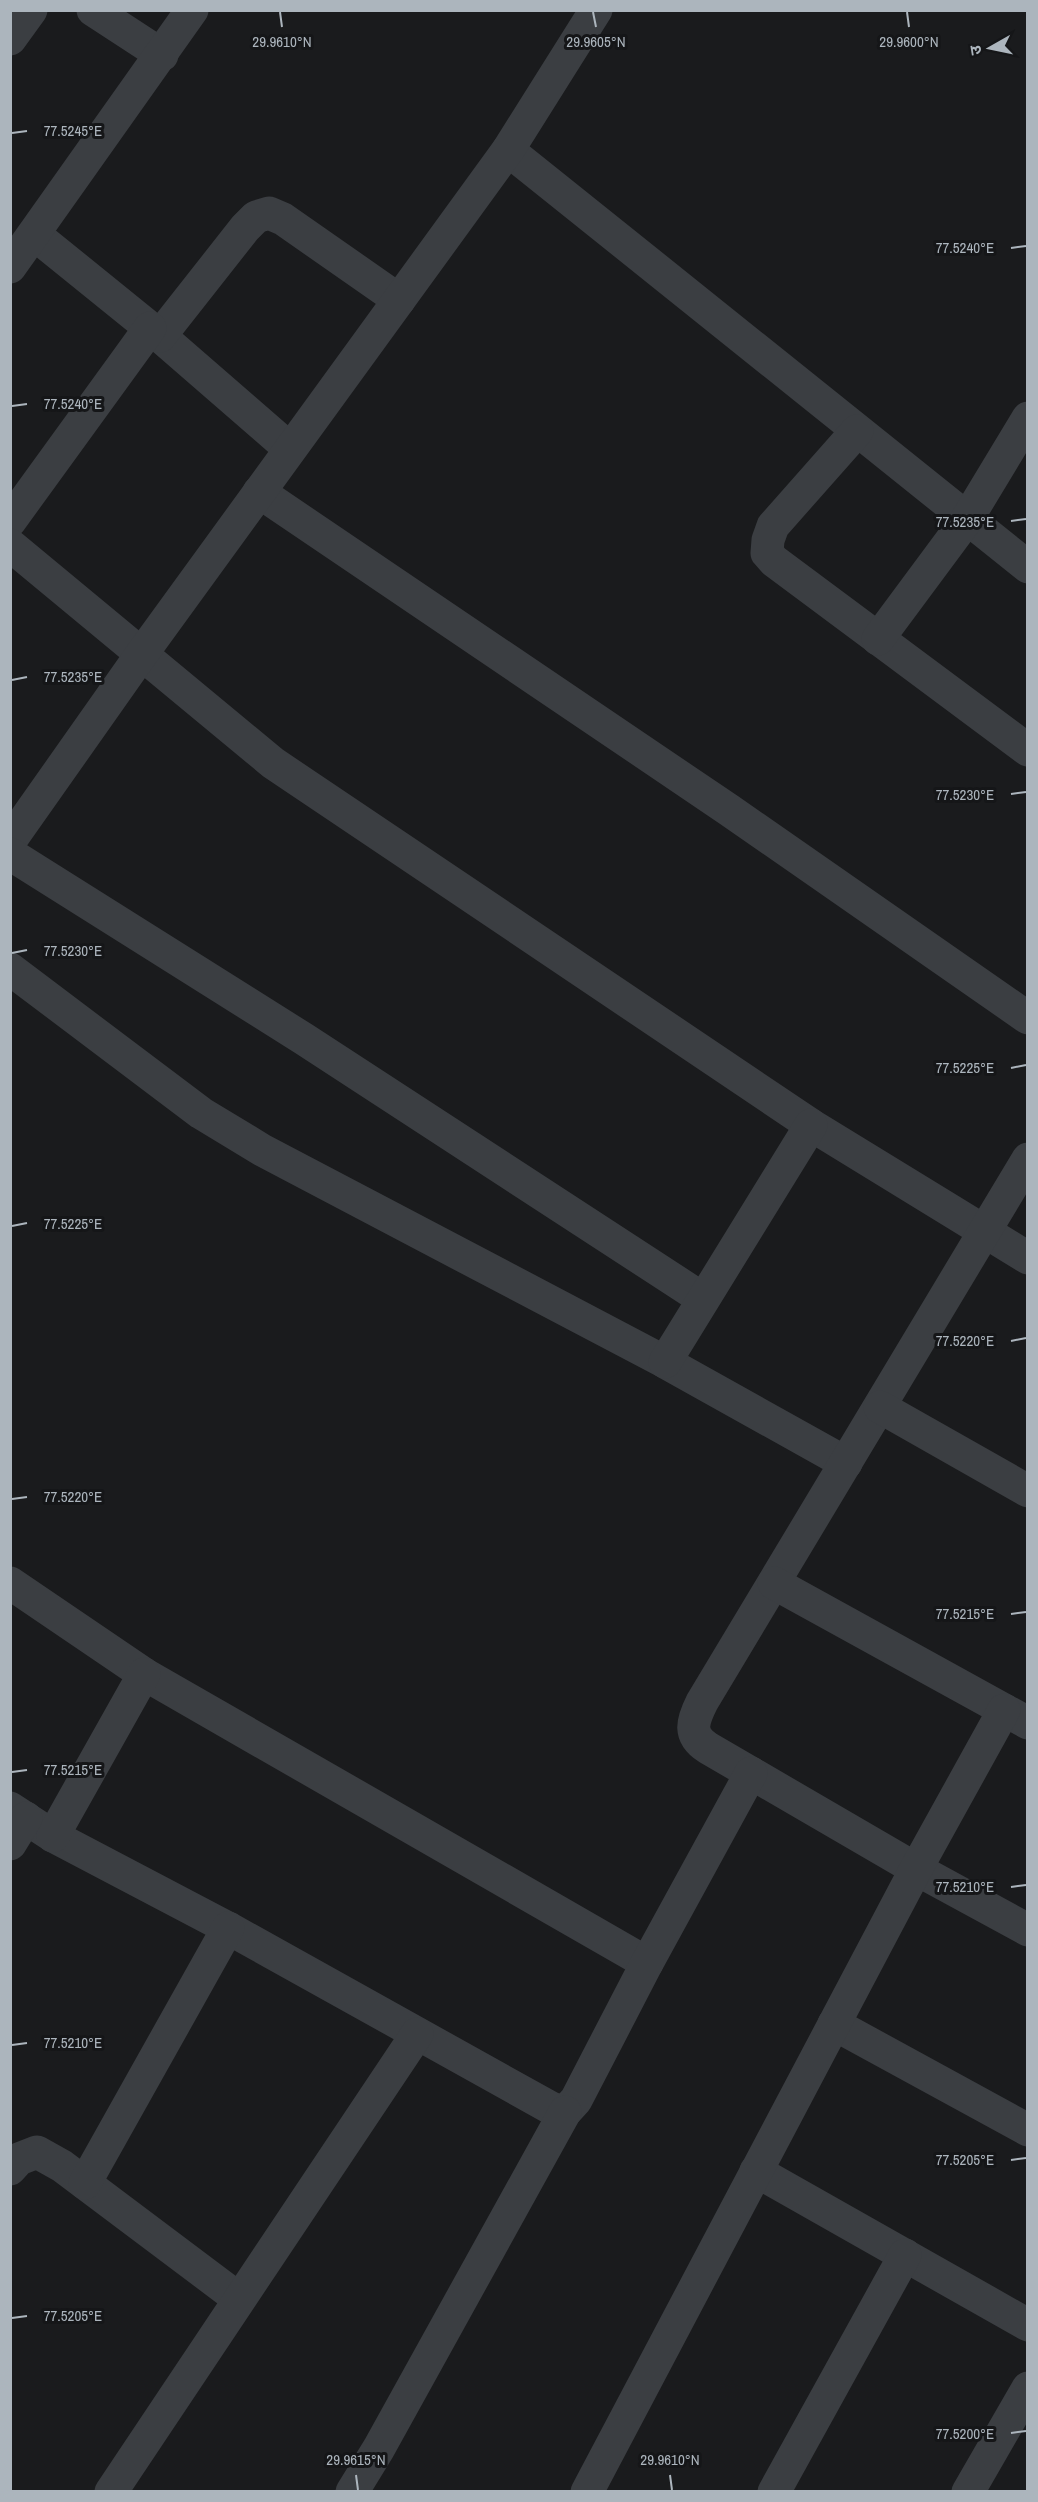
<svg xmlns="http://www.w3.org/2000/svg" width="1038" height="2502" viewBox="0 0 1038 2502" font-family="'Archivo Narrow','Noto Sans Devanagari',sans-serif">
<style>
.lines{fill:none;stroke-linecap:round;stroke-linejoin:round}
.street{stroke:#3b3e42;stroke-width:33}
.ticks{fill:none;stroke:#acb5bd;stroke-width:2}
.ticks-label{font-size:15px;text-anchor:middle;fill:#acb5bd;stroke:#151618;stroke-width:6;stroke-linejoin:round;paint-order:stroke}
</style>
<rect width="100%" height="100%" fill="#1a1b1d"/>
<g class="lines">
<g class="street">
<polyline points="93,10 162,55"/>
<polyline points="10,39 31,10"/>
<polyline points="508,150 1028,567"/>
<polyline points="34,234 160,336 290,449"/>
<polyline points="10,267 192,10"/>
<polyline points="160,336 245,228 256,217 269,213 283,219 399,300"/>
<polyline points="857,431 773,526 768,540 767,553 774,561 1028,750"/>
<polyline points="259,492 729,810 1028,1018"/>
<polyline points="10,521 150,328"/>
<polyline points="10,545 273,763 811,1125 1028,1258"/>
<polyline points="878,639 967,519 1028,418"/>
<polyline points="10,841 141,655 508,150 596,10"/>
<polyline points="10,854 304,1039 703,1299"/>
<polyline points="10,969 201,1113 262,1150 665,1362 846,1463"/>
<path d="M1028,1159L702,1702C692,1722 688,1735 708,1748L916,1869L1028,1930"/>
<polyline points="665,1362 811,1125"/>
<polyline points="880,1407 1028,1491"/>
<polyline points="10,1583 144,1674 647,1963"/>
<polyline points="774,1583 1028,1723"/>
<polyline points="10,1808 53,1836 228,1928 551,2108 565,2112 576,2100 647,1963 751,1773"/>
<polyline points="53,1836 144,1674"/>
<polyline points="10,1844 26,1818"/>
<polyline points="834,2024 1028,2130"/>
<polyline points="10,2169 19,2159 37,2152 62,2166 239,2299"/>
<polyline points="756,2171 1028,2325"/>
<polyline points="85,2183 228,1928"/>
<polyline points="111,2492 417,2034"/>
<polyline points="352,2492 379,2448 565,2112"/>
<polyline points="587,2492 916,1869 1004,1710"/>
<polyline points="774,2492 905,2255"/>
<polyline points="968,2492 1028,2388"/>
</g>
</g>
<path class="ticks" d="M280,12L282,27M593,12L596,27M907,12L909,27M12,133L27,131M1011,248L1026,246M12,406L27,404M1011,521L1026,519M12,680L27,677M1011,794L1026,792M12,953L27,950M1011,1068L1026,1065M12,1226L27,1223M1011,1341L1026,1338M12,1499L27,1497M1011,1614L1026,1612M12,1772L27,1770M1011,1887L1026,1885M12,2045L27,2043M1011,2160L1026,2158M12,2318L27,2316M1011,2433L1026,2431M356,2475L358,2490M670,2475L672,2490"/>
<g class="ticks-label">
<text x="282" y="47">29.9610°N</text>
<text x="596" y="47">29.9605°N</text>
<text x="909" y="47">29.9600°N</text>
<text x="73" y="136">77.5245°E</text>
<text x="965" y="253">77.5240°E</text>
<text x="73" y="409">77.5240°E</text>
<text x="965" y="527">77.5235°E</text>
<text x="73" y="682">77.5235°E</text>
<text x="965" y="800">77.5230°E</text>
<text x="73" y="956">77.5230°E</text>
<text x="965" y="1073">77.5225°E</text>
<text x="73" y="1229">77.5225°E</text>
<text x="965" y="1346">77.5220°E</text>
<text x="73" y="1502">77.5220°E</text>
<text x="965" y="1619">77.5215°E</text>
<text x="73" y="1775">77.5215°E</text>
<text x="965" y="1892">77.5210°E</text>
<text x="73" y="2048">77.5210°E</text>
<text x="965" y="2165">77.5205°E</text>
<text x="73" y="2321">77.5205°E</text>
<text x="965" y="2439">77.5200°E</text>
<text x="356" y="2465">29.9615°N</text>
<text x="670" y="2465">29.9610°N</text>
</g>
<rect width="1038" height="2502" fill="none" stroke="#acb5bd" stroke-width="24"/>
<g transform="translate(990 48) rotate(261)" stroke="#151618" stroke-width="4.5" paint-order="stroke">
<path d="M0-4.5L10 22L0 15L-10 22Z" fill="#acb5bd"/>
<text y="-9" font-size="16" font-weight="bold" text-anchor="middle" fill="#acb5bd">उ</text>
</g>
</svg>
